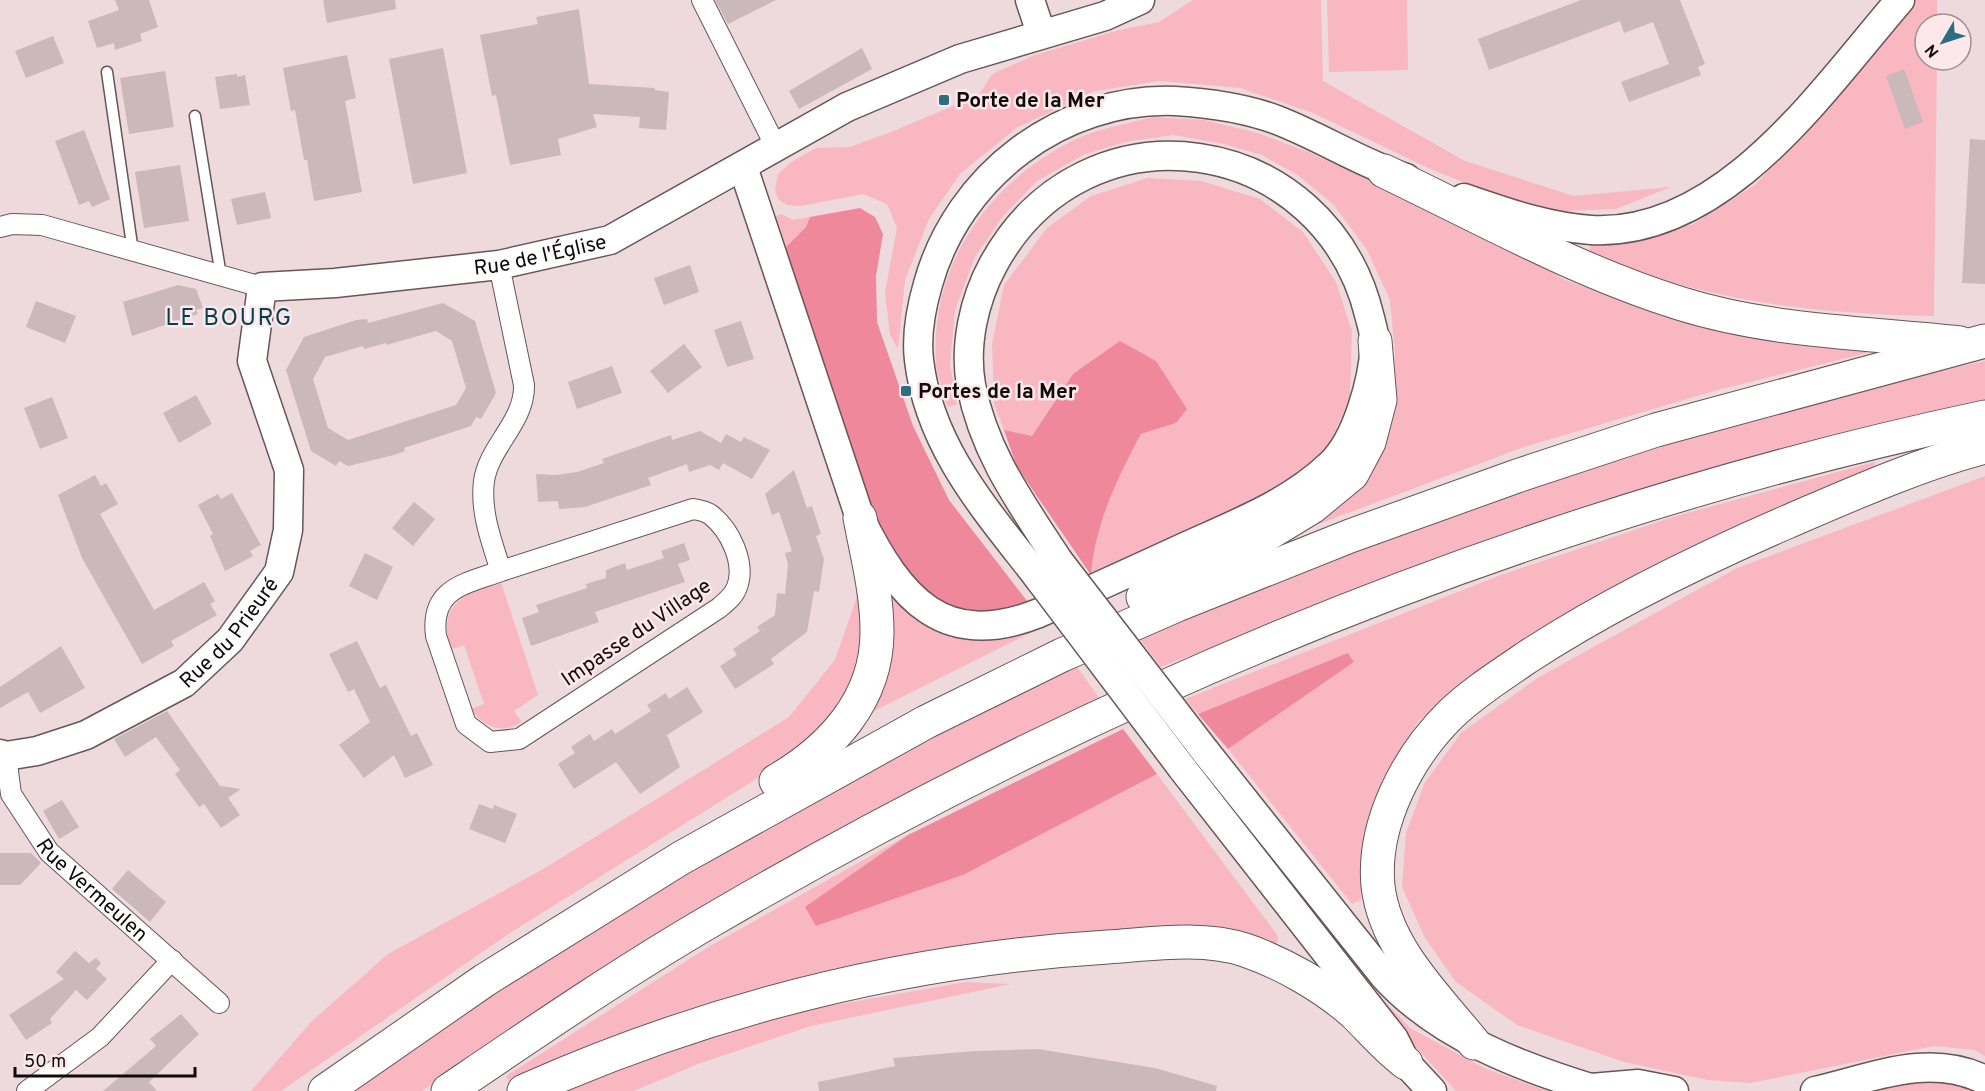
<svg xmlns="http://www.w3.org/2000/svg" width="1985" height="1091" viewBox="0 0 1985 1091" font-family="Overpass,sans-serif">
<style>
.green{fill:#f9b7c1}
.forest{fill:#f0889b}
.building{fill:#cbb8ba;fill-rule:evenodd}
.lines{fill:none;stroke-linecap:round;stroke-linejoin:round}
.lane-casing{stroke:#665658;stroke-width:13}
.street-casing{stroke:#665658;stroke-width:22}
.secondary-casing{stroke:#665658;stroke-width:31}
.highway-casing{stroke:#665658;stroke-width:35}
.lane{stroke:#fff;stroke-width:10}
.street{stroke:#fff;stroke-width:20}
.secondary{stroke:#fff;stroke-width:28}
.highway{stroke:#fff;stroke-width:33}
.secondary-bridge-casing{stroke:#665658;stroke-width:31;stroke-linecap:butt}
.secondary-bridge{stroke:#fff;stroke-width:28}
.poi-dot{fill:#2c6e80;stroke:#fce7ea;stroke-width:2}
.labels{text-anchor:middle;stroke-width:5;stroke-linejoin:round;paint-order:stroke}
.poi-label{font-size:21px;font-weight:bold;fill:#100a0b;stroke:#fce7ea;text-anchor:start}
.street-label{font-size:21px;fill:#100a0b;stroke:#fce7ea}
.quarter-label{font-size:24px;letter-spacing:1.5px;fill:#033f4d;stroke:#fce7ea}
</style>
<rect width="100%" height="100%" fill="#eedadd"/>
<g class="green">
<polygon points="1193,0 1321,0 1323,81 1465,161 1574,196 1671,187 1616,209 1563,211 1510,201 1428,168 1313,113 1240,88 1160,81 1096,91 1018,127 960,174 929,219 905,280 898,349 890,335 885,292 897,228 887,204 863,194 801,206 787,205 778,199 775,189 778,174 791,162 816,148 850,147 891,132 979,95 992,74 1035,55 1119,30 1159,22"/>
<polygon points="1327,0 1407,0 1408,70 1329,72"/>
<path d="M1915,0H1937V24H1925V60H1937L1934,316C1816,314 1698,301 1589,252L1591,244L1638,242L1693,224L1755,185L1834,100Z"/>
<path d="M1153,117L1204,120L1258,133L1308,152L1493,238L1565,280L1666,316L1788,341L1866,345L1867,353L1714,391L1524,447L1308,528L1392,403L1395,353L1390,300L1367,250L1334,205L1299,176L1262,155L1224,144L1174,135L1130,141L1085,154L1037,181L1004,215L975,257L955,310L950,364L957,404L947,407C944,392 937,377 936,362C930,266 987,185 1070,142C1095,129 1126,124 1153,117Z"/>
<path d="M1148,178L1201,181L1260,199L1303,232L1336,282L1352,331L1350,398L1328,447L1286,481L1212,520L1091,575C1095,524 1117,479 1141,434L1176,423L1073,374L1032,436L1004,430L994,404L992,344L1004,285L1047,228L1091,196Z"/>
<polygon points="781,214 793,220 810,217 806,227 784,249 774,217"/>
<path d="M1985,361V400L1690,476L1470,547L1161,667L1139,638C1230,600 1321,557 1415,524C1600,457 1792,403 1985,361Z"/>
<polygon points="1874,462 1877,471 1497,661 1419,720 1391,765 1364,836 1361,900 1352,904 1228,749 1354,662 1349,654 1198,714 1185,699 1501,575 1676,516"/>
<polygon points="1985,476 1985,1056 1974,1050 1934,1046 1751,1083 1708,1080 1624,1062 1517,1025 1456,982 1425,938 1402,887 1406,833 1424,784 1461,733 1539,677 1737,568"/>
<path d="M501,582L538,695L514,711L522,722C501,735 485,727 470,709L484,704L464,645L450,650C438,604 462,594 501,582Z"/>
<polygon points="881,582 1046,625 866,715"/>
<polygon points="860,588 861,661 846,702 814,743 507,935 281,1091 251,1091 312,1021 388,954 545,868 789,717 835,660"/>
<path d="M1075,664L1100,699L950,773L560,997L422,1091H351C517,975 690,863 870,769C938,733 1007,699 1075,664Z"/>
<polygon points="1157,774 1278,936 1276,948 1169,928 589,1048 509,1082 506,1076 710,946 908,835 806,907 816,926 963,875"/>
<polygon points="1319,919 1384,1001 1410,1028 1484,1068 1547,1091 1456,1091 1376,1003 1313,925"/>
<polygon points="966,982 1011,984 811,1026 698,1064 634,1091 565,1091 632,1064 777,1015"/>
<polygon points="1931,1074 1985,1091 1855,1091"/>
</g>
<g class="forest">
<polygon points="860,208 875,217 883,234 876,276 877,322 913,426 949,500 1034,610 960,619 888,558 784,249 806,227 810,217"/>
<path d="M1120,341L1156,361L1187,409L1176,423L1141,434C1117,479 1095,524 1091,575L1017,467L1004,430L1032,436L1073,374Z"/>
<polygon points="1348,653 1354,662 1228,749 1198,714"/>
<polygon points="1123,729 1157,774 963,875 816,926 805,907 908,835"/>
</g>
<g class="building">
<polygon points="115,0 149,0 158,27 140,34 142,41 115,50 114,43 97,48 88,21 119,10"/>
<polygon points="323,0 395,0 396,9 327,23"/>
<polygon points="715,0 776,0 728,24"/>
<polygon points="1581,0 1680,0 1705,64 1698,67 1701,75 1629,102 1621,82 1669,64 1653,22 1624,33 1620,21 1489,70 1478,39"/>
<polygon points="579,9 589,84 655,88 655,90 669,92 666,130 639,128 640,117 593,114 597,127 558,139 561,155 510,165 496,95 492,96 480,35 538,24 536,17"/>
<polygon points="53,36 64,63 26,78 15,51"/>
<polygon points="443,48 467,173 413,184 389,59"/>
<polygon points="862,48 872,69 799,109 789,91"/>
<polygon points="347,55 356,98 345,101 362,192 314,201 307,160 304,160 295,110 291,111 283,68"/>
<polygon points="1904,69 1923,122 1905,129 1886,76"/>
<polygon points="165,71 174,127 129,134 120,78"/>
<polygon points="237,74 237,77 245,75 250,105 220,109 215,77"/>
<polygon points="84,130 110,199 92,207 89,201 79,205 55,141"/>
<polygon points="1970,139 1985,140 1985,284 1962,283"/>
<polygon points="180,165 189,221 144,228 135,172"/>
<polygon points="265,192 271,218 237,225 231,199"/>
<polygon points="690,265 699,292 664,305 654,278"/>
<polygon points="178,285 196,289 203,308 196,310 198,314 132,336 123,302"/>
<polygon points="36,301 76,316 65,343 26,327"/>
<path d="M443,303L475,321L496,393L481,419L476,417L471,426L404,448L405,451L394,455L348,466L339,461L336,466L311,451L286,370L304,337L356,320L367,319L368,323ZM436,331L452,341L466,388L456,405L348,440L328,428L313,379L325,357L363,346L364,349L386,343V345Z"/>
<polygon points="741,321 754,359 727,367 714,330"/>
<polygon points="684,344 702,367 668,393 650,371"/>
<polygon points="612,366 622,393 577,409 568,382"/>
<polygon points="196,395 212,424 179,443 163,413"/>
<polygon points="52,397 68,438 40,449 24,408"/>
<polygon points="700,431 721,443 726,434 741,442 744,437 770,450 752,479 723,463 719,470 710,465 689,472 687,464 648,478 651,485 585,507 559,509 558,501 538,502 536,474 556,475 577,472 604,463 602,459 671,435 672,440"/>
<polygon points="794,470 807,508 812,506 821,534 816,536 824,559 819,592 814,591 807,632 771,659 774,664 735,689 720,666 737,655 733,649 760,631 757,627 775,615 777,593 785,594 788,564 785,553 792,551 779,512 772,515 765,494"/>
<polygon points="95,475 101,486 106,483 118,504 100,514 154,610 204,582 215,601 210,604 217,615 171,641 174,646 142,664 82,558 58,495"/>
<polygon points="232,493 261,545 250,551 253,556 225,571 210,536 213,534 198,505 218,494 221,499"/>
<polygon points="414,502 435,519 413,546 392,528"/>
<polygon points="684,543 690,560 678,564 685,582 595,612 599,622 531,646 522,618 539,612 536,605 587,588 586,584 606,578 606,570 625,563 627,570 664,558 661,551"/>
<polygon points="365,553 393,567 377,600 349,586"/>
<polygon points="357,641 380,688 386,685 411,736 417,733 433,765 405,778 394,755 364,778 339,745 370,722 354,689 348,692 329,654"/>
<polygon points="61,646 85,688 40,713 28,692 0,708 0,687"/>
<polygon points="687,687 703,712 667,735 680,767 640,794 616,762 574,789 558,764 575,753 571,747 590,734 594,741 612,729 615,734 651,711 647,705 666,693 669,699"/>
<polygon points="167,711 220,786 241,789 228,798 240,815 221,828 204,804 199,807 175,774 180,770 156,737 125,757 114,739"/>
<polygon points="62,800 79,827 59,839 43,811"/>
<polygon points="479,804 493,809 494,805 517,814 505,843 469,829"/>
<polygon points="0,853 31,853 41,863 20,885 0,885"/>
<polygon points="128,870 166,902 150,922 112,889"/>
<polygon points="75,951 89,963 96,958 101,963 96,969 107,979 87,1000 76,990 50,1019 52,1023 26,1040 9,1015 64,979 56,972"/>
<polygon points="181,1014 199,1034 149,1082 157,1091 103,1091 156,1046 150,1039"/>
<polygon points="1038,1049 1155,1068 1217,1086 1216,1091 819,1091 818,1082 895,1066 893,1058 975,1051"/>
</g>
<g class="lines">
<g class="lane-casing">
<g id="lane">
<polyline points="107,72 133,252"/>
<polyline points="195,116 221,276"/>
</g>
</g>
<g class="street-casing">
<g id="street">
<polyline points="702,0 776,147"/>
<polyline points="0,227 12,224 42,225 262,287"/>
<path d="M499,265L524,385C525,422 489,446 484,481C480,512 492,543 501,571C465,584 430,588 436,636L466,724L490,742L519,739L719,608C726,602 734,596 737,587C746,563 730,530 711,515C706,511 699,510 693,509L501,571"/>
<path id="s1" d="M6,756L11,794L49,852L219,1003"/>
<polyline points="27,1091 100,1037 172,960"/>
</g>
</g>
<g class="secondary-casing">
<g id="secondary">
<polyline points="1030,0 1041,33"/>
<path d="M743,167L860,518C900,599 944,651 1039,613C1089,591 1139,568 1189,545C1238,523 1290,503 1330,465C1357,440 1373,380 1375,344C1375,336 1372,326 1370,318C1326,132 1085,95 993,265C974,300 964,345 971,385C984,453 1021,503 1058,560"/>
<path d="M1464,198C1505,212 1546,227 1591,230C1724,237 1823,89 1900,0"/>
<path d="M1037,576C986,510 929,447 919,360C916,335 921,308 928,284C958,176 1061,97 1175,101C1209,103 1245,108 1277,120C1321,137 1361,163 1406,178"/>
<path d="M1205,751L1385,977C1440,1037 1523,1068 1600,1091"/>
<path id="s2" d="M0,754L6,756L37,751L86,735L184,683L230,640L279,572L288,530L289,470L252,361L262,287L335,283L499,265L610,240L847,107L960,59L1105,16L1140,0"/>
<polyline points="1182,768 1394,1039 1406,1063 1432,1091"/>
<polyline points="1591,1088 1638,1084 1674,1091"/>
<path d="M1815,1091C1872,1078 1929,1052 1985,1080"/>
</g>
</g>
<g class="highway-casing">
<g id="highway">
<path d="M1384,171C1482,218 1578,272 1682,304C1772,332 1868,333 1960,343"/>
<polyline points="1143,597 1266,535 1312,507 1352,474 1369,442 1380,400 1375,341"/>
<path d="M776,781C831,749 877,700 877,632C877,593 867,555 860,518"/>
<path d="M1474,1043C1437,997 1385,948 1378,886C1372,824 1408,756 1451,714C1474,692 1500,676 1526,658C1608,604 1697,561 1787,522C1852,494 1917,465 1985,447"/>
<polyline points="325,1091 485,980 681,858 926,722 1062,655 1177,605 1350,536 1517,476 1656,430 1985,341"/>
<path d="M448,1091C535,1032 621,973 712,920C1109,688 1534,513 1985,417"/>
<path d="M524,1091C709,1009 906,959 1108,947C1152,944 1202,936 1245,950C1283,963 1325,987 1355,1014C1372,1031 1386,1048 1406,1063"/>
</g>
</g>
<use href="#lane" class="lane"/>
<use href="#street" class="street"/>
<use href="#secondary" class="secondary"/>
<use href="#highway" class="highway"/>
<g class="secondary-bridge-casing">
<g id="secondary-bridge">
<polyline points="1058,560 1205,751"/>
<polyline points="1037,576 1182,768"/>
</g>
</g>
<use href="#secondary-bridge" class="secondary-bridge"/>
</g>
<g class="poi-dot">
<rect x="938" y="94" width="12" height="12" rx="3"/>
<rect x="900" y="385" width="12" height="12" rx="3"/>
</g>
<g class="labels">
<g class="poi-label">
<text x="956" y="107">Porte de la Mer</text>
<text x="918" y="398">Portes de la Mer</text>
</g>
<g class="street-label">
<text dy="7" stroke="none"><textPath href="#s2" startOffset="920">Rue de l'Église</textPath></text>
<text dy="7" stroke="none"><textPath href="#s2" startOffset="268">Rue du Prieuré</textPath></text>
<text transform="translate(636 632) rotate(-34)" y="7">Impasse du Village</text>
<text dy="7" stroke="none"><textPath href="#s1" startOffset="165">Rue Vermeulen</textPath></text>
</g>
<g class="quarter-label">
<text x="229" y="325">LE BOURG</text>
</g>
</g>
<g transform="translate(1943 42) rotate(231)"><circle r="28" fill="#fce7ea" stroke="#9e8f91" stroke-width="1.5"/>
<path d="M0-4.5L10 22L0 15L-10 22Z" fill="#2c6e80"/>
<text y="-9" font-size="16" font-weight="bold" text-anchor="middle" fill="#100a0b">N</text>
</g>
<path d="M15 1067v9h180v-9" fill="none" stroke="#100a0b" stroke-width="3"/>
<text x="24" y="1067" font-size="18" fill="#100a0b" stroke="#fce7ea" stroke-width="4.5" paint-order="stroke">50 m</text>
</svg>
